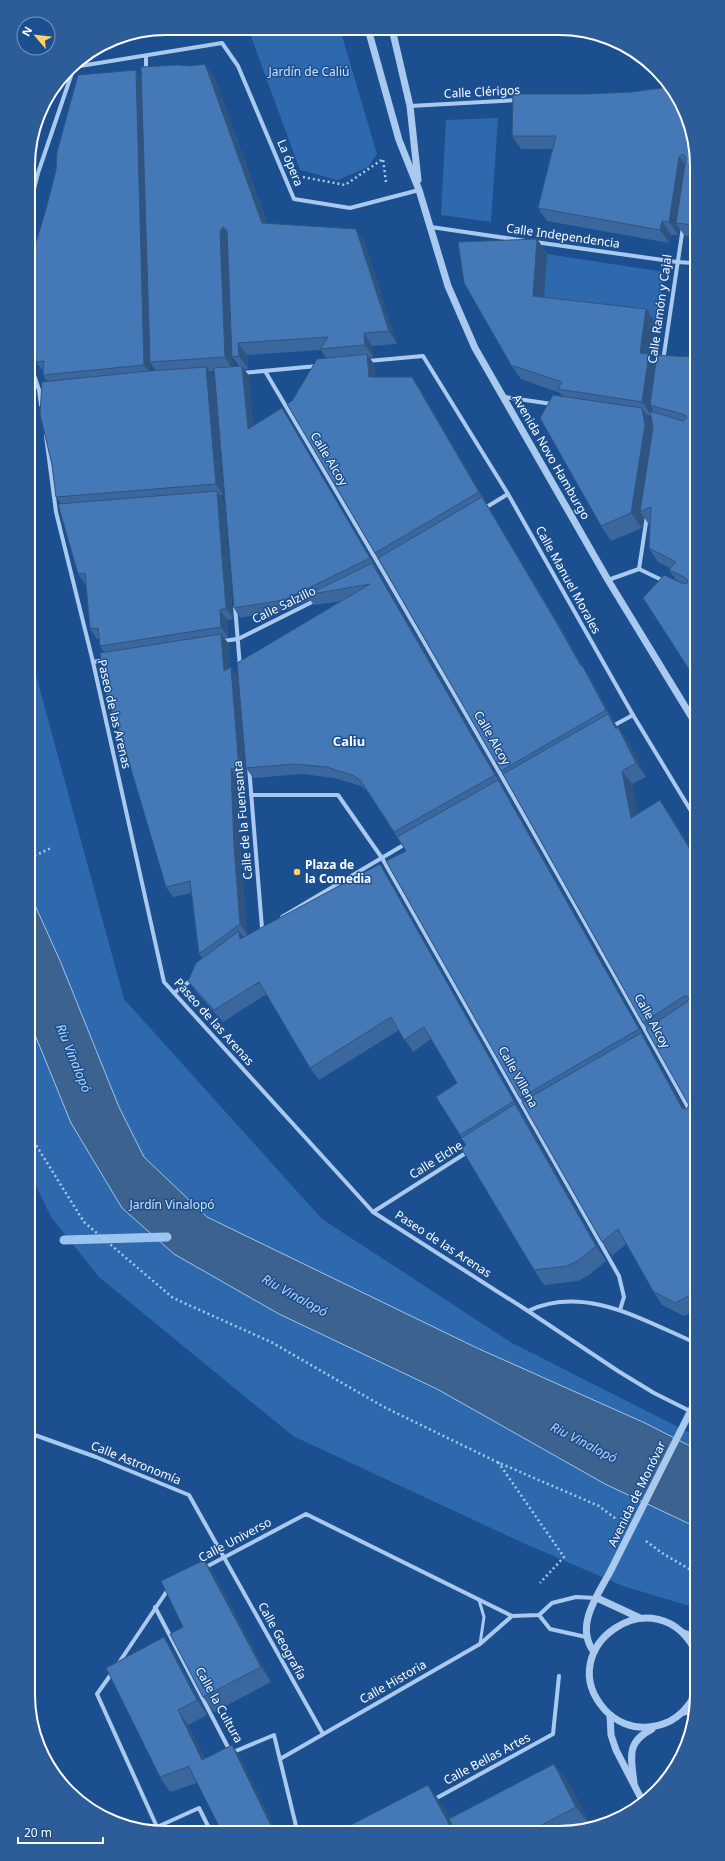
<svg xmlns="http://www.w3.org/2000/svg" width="725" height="1861" viewBox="0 0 725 1861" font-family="'Noto Sans',sans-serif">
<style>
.green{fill:#2e69ad}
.water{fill:#3c6290;stroke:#9cc4f0}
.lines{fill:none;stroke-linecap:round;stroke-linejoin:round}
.stream{stroke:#9cc4f0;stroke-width:9}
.path{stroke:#a9c9ee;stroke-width:2.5;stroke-dasharray:2 3;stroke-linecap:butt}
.service{stroke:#a9c9ee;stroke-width:3}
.minor{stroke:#a9c9ee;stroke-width:4}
.tertiary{stroke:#a9c9ee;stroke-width:7}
.tertiary-bridge{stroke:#a9c9ee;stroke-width:7}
.wall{fill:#3a679d;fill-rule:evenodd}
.shaded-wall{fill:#305480}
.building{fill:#4478b7;stroke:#305480}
.poi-dot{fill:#ffd166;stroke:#1b4f8f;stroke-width:1.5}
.labels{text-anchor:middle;stroke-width:3;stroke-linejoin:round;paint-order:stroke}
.park-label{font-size:12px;fill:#cfe3fa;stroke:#1b4f8f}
.street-label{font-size:12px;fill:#fff;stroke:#1b4f8f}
.poi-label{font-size:12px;font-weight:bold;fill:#fff;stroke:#1b4f8f;text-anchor:start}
.neighbourhood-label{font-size:13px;font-weight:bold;fill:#fff;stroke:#1b4f8f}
.water-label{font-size:13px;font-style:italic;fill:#b5d3f5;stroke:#1b4f8f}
.rim{fill:none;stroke:#fff;stroke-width:2}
</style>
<rect width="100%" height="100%" fill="#1b4f8f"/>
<g class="green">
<polygon points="244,28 340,29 377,154 368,167 338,180 300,170 249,31"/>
<polygon points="498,118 491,222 441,215 446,120"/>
<polygon points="547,254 664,272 656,323 543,310"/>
<polygon points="30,653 124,999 322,1219 512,1343 696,1436 696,1608 623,1586 521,1542 293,1436 99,1277 51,1217 31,1176"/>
</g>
<polygon class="water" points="30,894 61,963 119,1107 144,1157 207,1217 477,1348 645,1423 696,1449 696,1527 605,1484 437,1389 279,1314 174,1254 122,1208 71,1123 31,1025"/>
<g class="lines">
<polyline class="stream" points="64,1240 167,1237"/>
<g class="path">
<polyline points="112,39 120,37"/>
<polyline points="303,177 345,185 383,159 386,182"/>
<polyline points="30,858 51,848"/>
<polyline points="31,1137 84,1222 173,1298 271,1342 384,1407 497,1462 599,1506 616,1519"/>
<polyline points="498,1462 564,1557 540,1583"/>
<polyline points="646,1541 662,1553 696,1573"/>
<polyline points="655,1785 668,1780"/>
</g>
<polyline class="service" points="479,1600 484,1617 480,1644"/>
<g class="minor">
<polyline points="146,56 146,72"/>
<polyline points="410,106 518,100"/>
<polyline points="28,213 38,173 74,67 222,43 238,66 294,199 350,208 419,190"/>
<polyline points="431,227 526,241"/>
<polyline points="535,242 677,262 693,263"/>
<polyline points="29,360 39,390 41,405"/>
<polyline points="368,361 423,356 508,494 633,715 694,816"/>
<polyline points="663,361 683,227"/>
<path d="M265,371C412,619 556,868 695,1120"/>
<polyline points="242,373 317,366"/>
<polyline points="504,397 552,404"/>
<polyline points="46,436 56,512 93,662 164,982 373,1212 528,1311 618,1371 654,1393 696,1414"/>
<polyline points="485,508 508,494"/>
<polyline points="639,569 647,516"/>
<polyline points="608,580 639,569 664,581"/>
<polyline points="235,606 240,667"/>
<polyline points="222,641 238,639 316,600"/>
<polyline points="93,662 106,660"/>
<polyline points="611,727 633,715"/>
<polyline points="249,767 262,928"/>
<polyline points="251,795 338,795 382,858 619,1276 624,1297 620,1310"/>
<polyline points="282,917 407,843"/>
<polyline points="174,993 193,979"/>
<polyline points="373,1212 469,1151"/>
<path d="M528,1311C585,1284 644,1321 696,1343"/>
<polyline points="32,1434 96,1457 189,1495 323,1734"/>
<polyline points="204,1568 306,1514 512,1616 539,1615 552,1603 576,1597 596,1598"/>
<polyline points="155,1607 231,1753 274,1735 297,1830"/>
<polyline points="539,1615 550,1629 586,1637"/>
<polyline points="682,1631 697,1636"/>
<polyline points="118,1664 169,1588"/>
<polyline points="112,1673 97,1694 157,1827 199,1808 210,1830"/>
<polyline points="682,1714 695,1711"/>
<polyline points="280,1759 480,1644 512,1616"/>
<polyline points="433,1800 553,1734 559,1676"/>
</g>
<g class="tertiary">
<polyline points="368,29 399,140 419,190 448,286 475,348 608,580 694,721"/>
<polyline points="392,29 410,106 418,180"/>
<polyline points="597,1598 640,1618"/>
<path d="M594,1652C574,1626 598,1595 611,1570"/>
<path d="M697,1654C658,1572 549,1648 605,1710C616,1722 633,1729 649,1727C672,1725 687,1712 697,1691"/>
<polyline points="610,1715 611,1735 616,1750 643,1802"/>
<path d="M634,1783C631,1757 626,1742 652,1729"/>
</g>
<polyline class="tertiary-bridge" points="611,1570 696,1400"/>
</g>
<g class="wall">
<path d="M214,76L267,223L364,241L397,344L372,346L373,357L369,358L374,364L375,377H412L419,387L486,503L563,631L582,666L590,677L614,722L628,741L646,777L632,784L637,814L660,800L670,814L694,854L696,1311L684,1316L662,1305L653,1291L626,1244L612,1256L602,1242L520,1098L406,851L367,791L361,786L334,778L302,774L253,778L246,768L343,601L314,605L310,600L290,609L240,618L234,608L214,371H209L214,378L223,495H219L224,502L233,619L227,620L228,637L224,638L229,644L230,668L231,667L238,677L246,779H238L241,857L247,935L388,876L522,1113L526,1119L606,1261L589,1275L578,1281L544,1285L534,1270L460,1135L457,1083L431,1039L413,1052L399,1030L319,1080L310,1068L267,994L223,1022L197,993L188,981L202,958L199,954L192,893L173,897L166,887L104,652L100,646L99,639H97L90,629L86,584H85L78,574L61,504L56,497L47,381L43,375V371L36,362L142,78ZM321,350L326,358L292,401L375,553L503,774L643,1023L647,1029L689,1105L687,1109H685L506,791L502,786L503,785L380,573L376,567L288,417L282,408L253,426L249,376L244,369H248L247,355ZM233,358L239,366L233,367ZM151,364L156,371H151Z"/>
<polygon points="692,131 693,237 685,236 679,228 678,235 671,235 669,243 547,221 538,208 552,149 521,149 512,136"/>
<path d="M537,239L547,253L544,297L656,323L651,357L655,363L693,357L694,677L677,581L669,570L670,568L658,562L649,548L650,525H649L644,517L642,528L611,541L601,526L563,396L560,393L521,379L511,365ZM646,415L651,416L653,428L652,423Z"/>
<polygon points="215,1575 271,1682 214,1712 203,1697 183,1627"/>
<polygon points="174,1652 207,1715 188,1725 205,1759 232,1745 242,1760 197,1783 170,1792 160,1777"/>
<polygon points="554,1764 571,1787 592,1828 343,1829 445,1808 450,1818"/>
</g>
<g class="shaded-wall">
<polygon points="205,64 214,76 271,235 262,223"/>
<polygon points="136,70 143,80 150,362 151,364 151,375 144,365"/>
<polygon points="679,157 689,170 676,223 679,228 678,235 669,222"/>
<polygon points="662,221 671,235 669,243 660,230"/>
<polygon points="223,227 231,240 232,357 233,358 233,370 225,357 220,231"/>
<polygon points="356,229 364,241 397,344 389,331"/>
<polygon points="537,239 547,253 543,310 533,296"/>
<polygon points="646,309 656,323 651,357 659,368 650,405 653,409 652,416 642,402 640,353"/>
<polygon points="364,333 372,346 373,357 365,345"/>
<polygon points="238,343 247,355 248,369 239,356"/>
<polygon points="367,354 374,364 376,387 369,377"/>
<polygon points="242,366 249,376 254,438 248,429"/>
<polygon points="206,367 214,378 223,495 216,484"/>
<polygon points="412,377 419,387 487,503 479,492"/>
<polygon points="282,408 288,417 376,567 370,558"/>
<polygon points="642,408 652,423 655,440 640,512 644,517 642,528 631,513"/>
<polygon points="217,491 224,502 233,619 226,608"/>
<polygon points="482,497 490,509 563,631 588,678 581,666"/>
<polygon points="372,563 380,573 503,785 495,775"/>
<polygon points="220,610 227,620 228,637 221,627"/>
<polygon points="221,634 229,644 231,682 224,671"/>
<polygon points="582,665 590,677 614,722 606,710"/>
<polygon points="231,667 238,677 246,779 239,768"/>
<polygon points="608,714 618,728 616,729"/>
<polygon points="618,727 628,741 646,777 636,763"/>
<polygon points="231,769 238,779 241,857 247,935 240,924 234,847"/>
<polygon points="622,771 632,784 640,831 631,818"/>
<polygon points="498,780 506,791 647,1040 639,1029"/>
<polygon points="660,800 670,814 694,854 694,856"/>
<polygon points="380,864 388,876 522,1113 514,1101"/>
<polygon points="239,931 248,943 240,939"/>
<polygon points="641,1033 650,1046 692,1122 682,1108"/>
<polygon points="515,1104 526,1119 606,1261 596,1246"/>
<polygon points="204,1560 215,1575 271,1682 261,1667"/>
<polygon points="164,1637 174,1652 207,1715 197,1700"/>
<polygon points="178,1710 188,1725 213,1775 202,1760"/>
<polygon points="232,1745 242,1760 276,1830 273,1830"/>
<polygon points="554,1764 571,1787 592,1828 576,1807"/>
<polygon points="428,1785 445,1808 456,1829 452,1829 450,1826"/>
</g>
<g class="building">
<polygon points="205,64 262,223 356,229 389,331 364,333 365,345 320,349 328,337 238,343 239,356 232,357 227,230 223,227 220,231 225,357 150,362 141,67 178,65 191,66"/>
<polygon points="136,70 144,365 43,375 44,361 36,362 32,294 34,249 46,209 56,170 57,152 78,75"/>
<polygon points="670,87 678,97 692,131 693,225 676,223 686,158 683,154 679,157 669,222 662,221 660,230 538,208 556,136 512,136 513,94 587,94 631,92"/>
<polygon points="537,239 533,296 646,309 640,353 649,354 642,402 558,389 562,382 511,365 464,283 458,242"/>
<polygon points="367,354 369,377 412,377 479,492 375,553 287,404 292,401 317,359"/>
<polygon points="657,355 693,357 694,677 643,598 664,575 684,584 687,583 688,581 686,578 669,570 676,562 649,548 651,507 640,512 653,427 650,411 683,421 687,418 685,415 650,405"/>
<polygon points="242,366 248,429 282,408 370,558 284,600 234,608 214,368"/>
<polygon points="206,367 216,484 56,497 52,465 40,414 42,382 148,371"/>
<polygon points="553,395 642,408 645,425 631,513 601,526 540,418"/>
<polygon points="217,491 226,608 220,610 221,627 100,646 98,628 90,629 85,573 78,574 58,504"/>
<polygon points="482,497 555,620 581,666 582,665 606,710 501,771 378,558"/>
<polygon points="372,563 495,775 394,832 361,781 354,776 327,767 294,764 246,768 237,663 370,584 307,595"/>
<polygon points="221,634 224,671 231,667 239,768 231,769 234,847 240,924 199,954 190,881 166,887 123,742 105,692 100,653"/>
<polygon points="608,714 616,729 618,727 636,763 622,771 631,818 660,800 694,856 696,1292 675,1303 653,1291 618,1229 602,1242 522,1102 641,1033 682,1108 687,1109 689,1105 646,1029 687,1002 689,999 687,996 684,996 643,1023 503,774"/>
<polygon points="498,780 639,1029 520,1098 386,861 406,851 397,837"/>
<polygon points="380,864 514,1101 460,1135 436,1097 457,1083 424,1027 404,1040 391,1017 310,1068 259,982 214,1010 188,981 196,963 239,931 240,939"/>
<polygon points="515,1104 596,1246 579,1260 567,1266 534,1270 461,1148 466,1145 461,1138"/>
<polygon points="204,1560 261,1667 203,1697 170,1634 183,1627 161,1581"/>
<polygon points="164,1637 197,1700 178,1710 202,1760 232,1745 273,1830 221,1830 189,1767 190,1766 160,1777 106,1668"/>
<polygon points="554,1764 576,1807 534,1829 454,1829 449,1819"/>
<polygon points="428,1785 450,1826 445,1829 343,1829"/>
</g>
<circle class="poi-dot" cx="297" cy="872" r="4"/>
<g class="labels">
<g class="park-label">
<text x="309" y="76">Jardín de Caliú</text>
<text x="172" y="1209">Jardín Vinalopó</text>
</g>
<g class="street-label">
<text transform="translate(482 92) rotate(-3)" y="4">Calle Clérigos</text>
<text transform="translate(290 163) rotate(68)" y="4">La ópera</text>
<text transform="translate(563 236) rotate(8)" y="4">Calle Independencia</text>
<text transform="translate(660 309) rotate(-82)" y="4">Calle Ramón y Cajal</text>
<text transform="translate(551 457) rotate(60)" y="4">Avenida Novo Hamburgo</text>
<text transform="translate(329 459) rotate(59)" y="4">Calle Alcoy</text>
<text transform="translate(568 580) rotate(61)" y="4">Calle Manuel Morales</text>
<text transform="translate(284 605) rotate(-26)" y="4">Calle Salzillo</text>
<text transform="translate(114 714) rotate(77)" y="4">Paseo de las Arenas</text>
<text transform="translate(492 738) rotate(60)" y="4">Calle Alcoy</text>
<text transform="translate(243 820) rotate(-95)" y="4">Calle de la Fuensanta</text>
<text transform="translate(652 1021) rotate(61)" y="4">Calle Alcoy</text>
<text transform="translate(214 1022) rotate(48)" y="4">Paseo de las Arenas</text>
<text transform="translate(518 1077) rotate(61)" y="4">Calle Villena</text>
<text transform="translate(436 1160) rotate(-32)" y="4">Calle Elche</text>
<text transform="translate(443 1244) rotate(33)" y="4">Paseo de las Arenas</text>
<text transform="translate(136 1463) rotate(22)" y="4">Calle Astronomía</text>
<text transform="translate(637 1494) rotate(-64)" y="4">Avenida de Monóvar</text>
<text transform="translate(235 1540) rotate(-28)" y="4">Calle Universo</text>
<text transform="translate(282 1641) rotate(61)" y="4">Calle Geografía</text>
<text transform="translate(393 1682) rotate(-30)" y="4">Calle Historia</text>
<text transform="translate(219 1705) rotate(61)" y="4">Calle la Cultura</text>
<text transform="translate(487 1759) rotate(-28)" y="4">Calle Bellas Artes</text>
</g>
<g class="poi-label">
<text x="305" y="869">Plaza de<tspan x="305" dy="14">la Comedia</tspan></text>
</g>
<g class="neighbourhood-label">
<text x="349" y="746">Caliu</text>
</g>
<g class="water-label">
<text transform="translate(74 1058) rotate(68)" y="5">Riu Vinalopó</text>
<text transform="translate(295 1295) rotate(29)" y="5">Riu Vinalopó</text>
<text transform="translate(584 1442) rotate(27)" y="5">Riu Vinalopó</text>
</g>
</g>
<path d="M0 0H725V1861H0ZM166 35H559A131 131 0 0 1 690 166V1695A131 131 0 0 1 559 1826H166A131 131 0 0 1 35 1695V166A131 131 0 0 1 166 35Z" fill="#2d5d98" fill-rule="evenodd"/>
<path class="rim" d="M166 35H559A131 131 0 0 1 690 166V1695A131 131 0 0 1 559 1826H166A131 131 0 0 1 35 1695V166A131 131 0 0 1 166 35Z"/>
<g transform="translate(36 36) rotate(298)"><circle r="19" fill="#1b4f8f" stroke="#7695bc"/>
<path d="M0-3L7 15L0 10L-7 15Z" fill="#ffd166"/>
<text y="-6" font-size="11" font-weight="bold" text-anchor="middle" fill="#ffffff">N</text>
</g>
<path d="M18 1837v6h85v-6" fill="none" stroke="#ffffff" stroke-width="2"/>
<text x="24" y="1837" font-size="12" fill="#ffffff" stroke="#1b4f8f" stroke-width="3" paint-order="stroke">20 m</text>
</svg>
